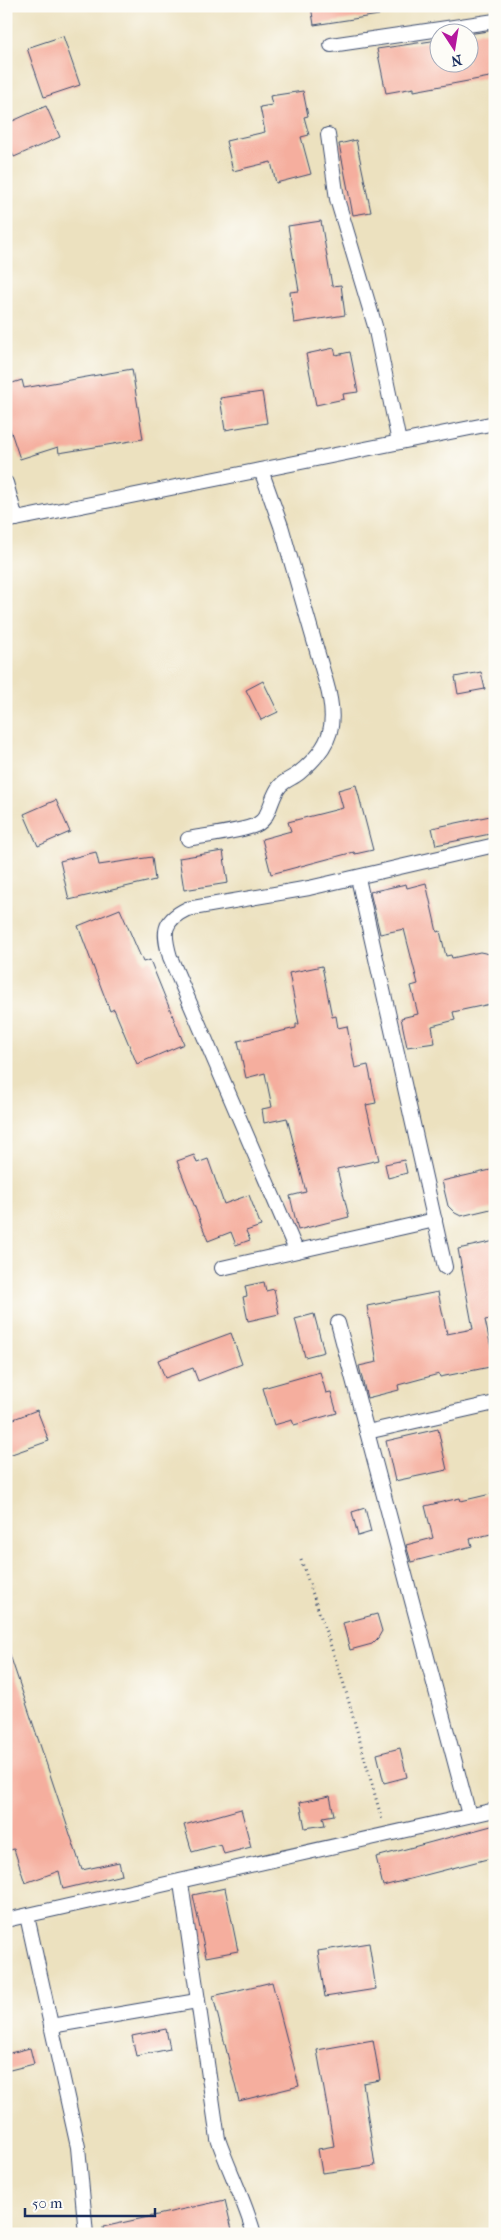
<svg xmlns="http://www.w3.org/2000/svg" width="501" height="2240" viewBox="0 0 501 2240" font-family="'IM FELL French Canon',serif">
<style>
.building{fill:#f5ae9e}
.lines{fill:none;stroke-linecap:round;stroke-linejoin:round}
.minor-casing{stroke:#3a4a6d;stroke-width:16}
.path{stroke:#3a4a6d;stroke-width:3;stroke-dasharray:1 4;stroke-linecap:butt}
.minor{stroke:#fff;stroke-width:14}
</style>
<rect width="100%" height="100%" fill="#fdfcf7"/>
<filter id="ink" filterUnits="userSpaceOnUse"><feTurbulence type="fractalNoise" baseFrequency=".02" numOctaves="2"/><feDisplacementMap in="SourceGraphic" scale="10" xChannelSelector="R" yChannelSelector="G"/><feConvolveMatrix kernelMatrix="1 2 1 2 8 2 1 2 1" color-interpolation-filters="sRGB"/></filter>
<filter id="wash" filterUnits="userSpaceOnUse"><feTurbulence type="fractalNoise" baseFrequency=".0096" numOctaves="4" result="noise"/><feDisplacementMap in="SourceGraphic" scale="20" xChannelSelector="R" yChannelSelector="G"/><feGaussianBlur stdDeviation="1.12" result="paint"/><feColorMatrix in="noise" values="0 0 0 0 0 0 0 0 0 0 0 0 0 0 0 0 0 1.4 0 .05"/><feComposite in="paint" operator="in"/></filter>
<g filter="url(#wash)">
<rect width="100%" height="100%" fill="#ece1bf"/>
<g id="blocks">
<g class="building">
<polygon points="311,6 379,6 379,15 314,25"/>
<polygon points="495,30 495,76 414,91 414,88 386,93 377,49 438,40 438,62 468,62 468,34"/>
<polygon points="63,36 80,85 44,97 27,48"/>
<polygon points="303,91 308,116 304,117 309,135 301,137 311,174 276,183 271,162 233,171 226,141 265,132 260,107 272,105 270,96"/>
<polygon points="46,106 60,137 14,157 6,141 6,124"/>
<polygon points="356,140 371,212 353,215 339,144"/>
<polygon points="321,221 332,286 341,285 345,315 294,323 290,292 299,291 288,226"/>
<polygon points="334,348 336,355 350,352 358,392 343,394 344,399 316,405 306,354"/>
<polygon points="132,369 143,439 59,453 58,447 20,459 6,417 6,385 22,380 24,388"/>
<polygon points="262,392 267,423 225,430 220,398"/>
<polygon points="481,672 485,689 458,694 455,677"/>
<polygon points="263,681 278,712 261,720 246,690"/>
<polygon points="356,785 373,850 355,854 354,852 271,874 262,839 291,831 288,822 343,808 338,790"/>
<polygon points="56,800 70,832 38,846 24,814"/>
<polygon points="495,815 495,833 436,845 432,828"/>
<polygon points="223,851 228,883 184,890 179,858"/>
<polygon points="96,852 99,865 152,857 155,880 69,900 60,861"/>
<polygon points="426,883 437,932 440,931 446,956 451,955 452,958 480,952 495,955 495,1003 453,1012 455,1020 432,1026 435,1043 407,1047 401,1018 418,1014 411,986 418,984 404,929 380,934 370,892 406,884 407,888"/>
<polygon points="120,909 143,962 150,960 184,1044 137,1064 114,1009 110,1011 78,926"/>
<polygon points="322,966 332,1017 336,1016 338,1028 347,1026 355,1068 368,1065 376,1103 366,1105 379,1160 337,1169 349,1217 298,1230 290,1196 306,1192 287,1118 264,1123 262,1109 272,1107 265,1073 246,1078 238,1041 296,1028 296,1024 299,1024 289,973"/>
<polygon points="194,1155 197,1163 208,1159 224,1204 249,1195 261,1226 246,1231 250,1240 236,1245 231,1232 208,1241 177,1161"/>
<polygon points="404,1160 407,1173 388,1178 385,1164"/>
<polygon points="495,1169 495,1208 461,1216 455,1213 448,1206 442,1181"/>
<polygon points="495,1241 495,1318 485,1320 495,1366 440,1377 439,1374 398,1385 399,1390 367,1398 359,1366 377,1362 367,1306 438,1292 447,1334 473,1329 458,1249"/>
<polygon points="264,1282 266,1291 274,1289 279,1314 248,1321 243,1297 247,1296 245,1286"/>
<polygon points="314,1314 324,1352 305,1357 295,1319"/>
<polygon points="231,1333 242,1364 198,1381 193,1368 165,1378 158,1360"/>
<polygon points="320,1372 326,1393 331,1392 337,1413 294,1425 292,1420 274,1425 263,1388"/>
<polygon points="37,1410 49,1441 6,1456 6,1422"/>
<polygon points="438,1429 447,1470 395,1481 386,1441"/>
<polygon points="495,1493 495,1533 470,1539 472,1546 411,1562 406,1545 433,1538 425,1506 460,1498 461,1501"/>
<polygon points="365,1508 371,1532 358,1536 352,1512"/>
<polygon points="377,1614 382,1631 378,1638 372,1644 350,1650 343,1623"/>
<polygon points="6,1652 9,1652 82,1870 119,1862 122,1875 63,1889 59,1871 25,1883 14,1849 6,1851"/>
<polygon points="400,1748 407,1777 384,1783 377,1754"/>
<polygon points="330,1796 334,1815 323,1817 325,1825 305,1828 300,1802"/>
<polygon points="241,1809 251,1847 224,1854 221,1844 192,1852 184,1825"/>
<polygon points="495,1825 495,1857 383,1886 376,1857"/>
<polygon points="225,1888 238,1951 206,1957 193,1895"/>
<polygon points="369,1943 376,1989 325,1997 318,1951"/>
<polygon points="272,1982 299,2086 239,2101 213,1996"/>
<polygon points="166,2029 170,2049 136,2056 132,2036"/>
<polygon points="373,2040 380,2080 363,2083 375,2166 322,2173 318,2149 334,2146 317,2050"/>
<polygon points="30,2048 34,2064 6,2071 6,2054"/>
<polygon points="225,2200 233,2234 104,2234 103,2227"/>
</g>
</g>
</g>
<g filter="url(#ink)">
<use href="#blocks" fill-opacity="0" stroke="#3a4a6d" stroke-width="1"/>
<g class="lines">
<g class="minor-casing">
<g id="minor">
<polyline points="331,45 495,21"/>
<polyline points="328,135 337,199 375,326 399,442"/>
<polyline points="6,483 16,519"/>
<polyline points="6,521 495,423"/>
<path d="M188,839C204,836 243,831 256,825C271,818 270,797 280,786C285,780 293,778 299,773C333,745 338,723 326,682L281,526L261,470"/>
<polyline points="358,878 445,1267"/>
<path d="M296,1250L170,957C163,933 162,921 187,909L309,888L495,845"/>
<polyline points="222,1268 435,1220"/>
<polyline points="338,1323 469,1815"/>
<polyline points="367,1432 495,1403"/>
<path d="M181,1883L218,2139C229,2171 245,2201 254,2234"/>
<polyline points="27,1916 78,2147 86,2234"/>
<polyline points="6,1920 495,1810"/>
<polyline points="51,2026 197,2001"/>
</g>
</g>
<polyline class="path" points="301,1560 343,1681 382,1820"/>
<use href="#minor" class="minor"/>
</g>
</g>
<rect width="501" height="2240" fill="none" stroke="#fdfcf7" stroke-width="25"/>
<g transform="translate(454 48) rotate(168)"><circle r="24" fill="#fdfcf7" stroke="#a3aaba"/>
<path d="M0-4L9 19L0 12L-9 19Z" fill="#b5179e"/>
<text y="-8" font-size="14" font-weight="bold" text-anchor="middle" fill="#1b2f5e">N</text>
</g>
<path d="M25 2208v8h130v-8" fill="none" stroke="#1b2f5e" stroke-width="2.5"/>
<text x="32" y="2208" font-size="15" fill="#1b2f5e" stroke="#fdfcf7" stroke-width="4" paint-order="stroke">50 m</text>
</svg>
